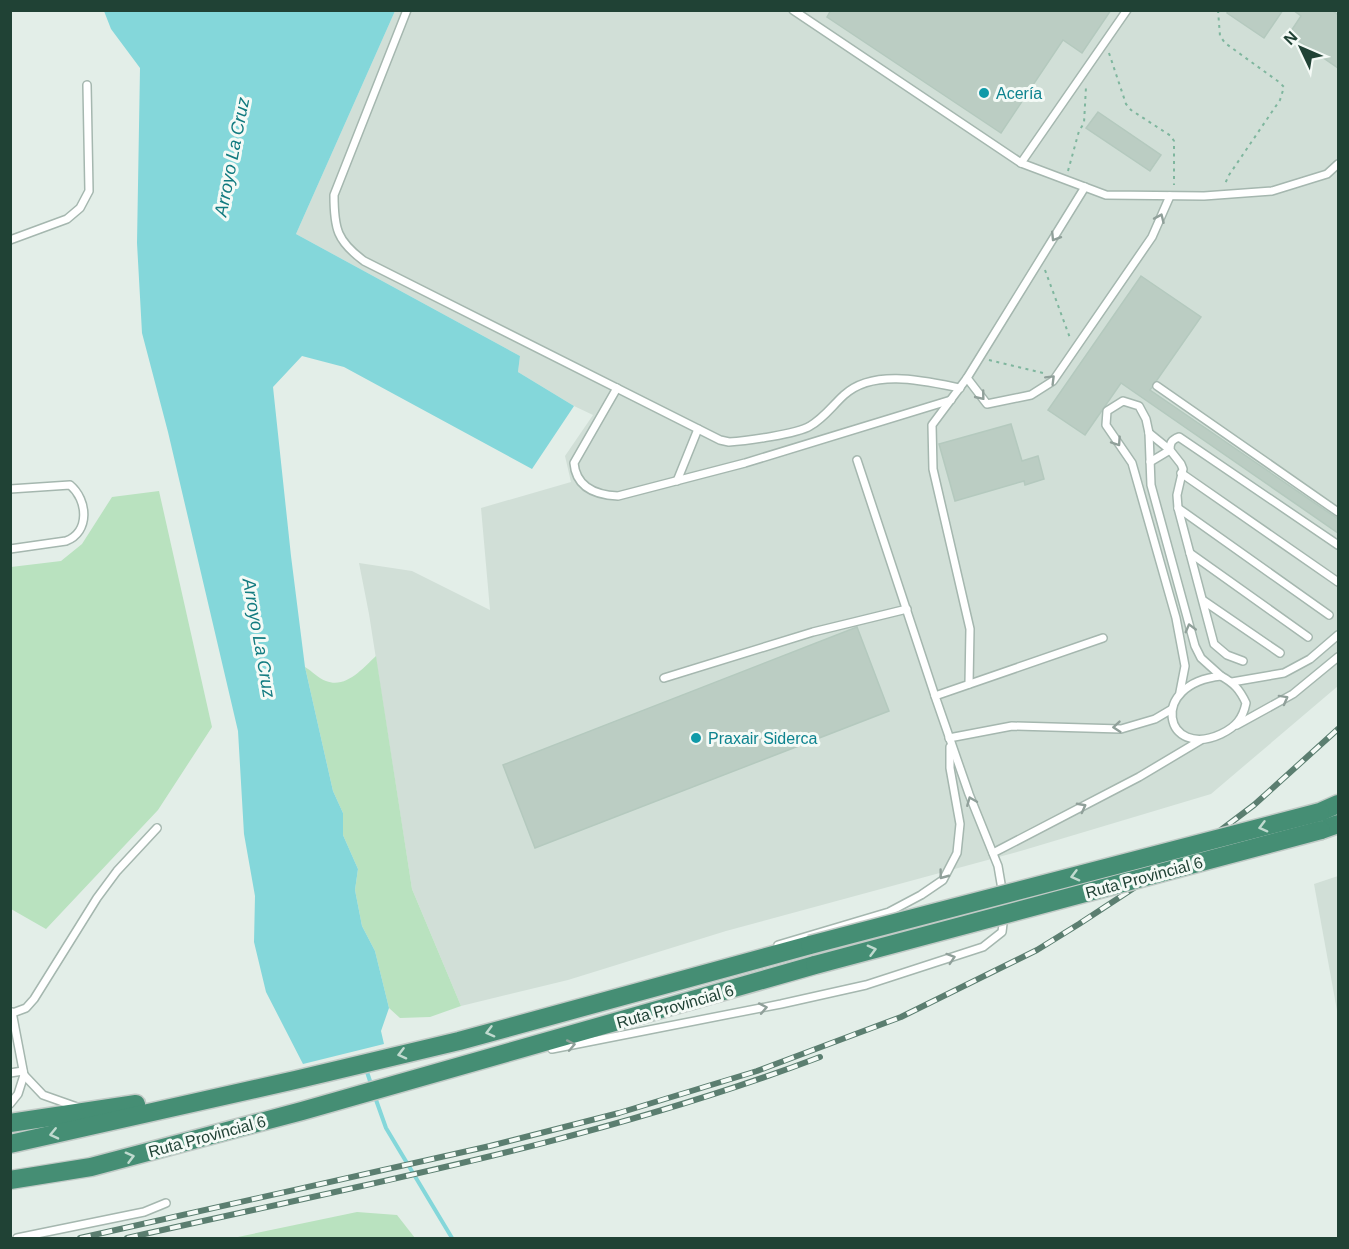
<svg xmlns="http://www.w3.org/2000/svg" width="1349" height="1249" viewBox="0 0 1349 1249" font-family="Helvetica,sans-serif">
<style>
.built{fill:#d1dfd7}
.green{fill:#b9e2bf}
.water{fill:#84d7da}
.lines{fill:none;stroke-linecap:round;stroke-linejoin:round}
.stream{stroke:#84d7da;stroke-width:4}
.building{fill:#bbcdc3;stroke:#b4c9be;stroke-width:1.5}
.service-casing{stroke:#a5b7af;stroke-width:10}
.trunk-casing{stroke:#c1cac6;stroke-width:21}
.path{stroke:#7fb69e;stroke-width:2;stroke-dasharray:3 4.5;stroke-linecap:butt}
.service{stroke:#fff;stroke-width:7}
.trunk{stroke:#458e74;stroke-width:18}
.rail-casing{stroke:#5b7e70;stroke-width:6}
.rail{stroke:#f4faf6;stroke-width:4;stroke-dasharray:11;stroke-linecap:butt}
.trunk-bridge-casing{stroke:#c1cac6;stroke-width:21;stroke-linecap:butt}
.trunk-bridge{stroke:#458e74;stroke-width:18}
.oneway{stroke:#90a09a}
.oneway2{stroke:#c0dacf}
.culture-dot{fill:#0f9aa8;stroke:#f4faf6;stroke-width:2}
.labels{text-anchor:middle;stroke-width:6;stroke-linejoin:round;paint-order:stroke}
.culture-label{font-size:16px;fill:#0d838f;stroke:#f4faf6;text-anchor:start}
.street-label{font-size:16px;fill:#204235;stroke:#f4faf6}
.water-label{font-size:18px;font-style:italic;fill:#127b80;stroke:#f4faf6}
</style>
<rect width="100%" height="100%" fill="#e3eee8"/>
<g class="built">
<polygon points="395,11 1338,11 1338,686 1211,794 1024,850 726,931 568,980 461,1006 412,889 369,614 359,563 412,571 490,610 481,508 571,482 565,456 593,415 574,406 518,372 520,356 296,234"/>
<polygon points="1338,876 1338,1016 1314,884"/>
</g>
<g class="green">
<polygon points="159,491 212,727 158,810 46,929 11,909 11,567 61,561 82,544 112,497"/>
<path d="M376,656L412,889L461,1006L430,1017L400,1018L389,1008L375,951L362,926L355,890L358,869L343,835V813L333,791L305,667C312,671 319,679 326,681C346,689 363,668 376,656Z"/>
<polygon points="357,1212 397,1215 415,1238 233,1238"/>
</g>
<polygon class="water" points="104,11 395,11 296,234 520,356 518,372 574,406 532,469 344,367 302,356 273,387 291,556 305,667 333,791 343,813 343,835 358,869 355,890 362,926 375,951 389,1008 381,1031 384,1044 303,1064 266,992 254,942 255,896 244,834 238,731 168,432 142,333 137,243 140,68 111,29"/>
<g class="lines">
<g class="stream">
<polyline points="366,1069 371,1084"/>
<polyline points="375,1097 386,1128 452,1238"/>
</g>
</g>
<g class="building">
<polygon points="831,10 1111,10 1082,53 1063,40 1001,133 827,17"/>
<polygon points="1228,10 1283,10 1264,38 1227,13"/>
<polygon points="1293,10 1332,10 1338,15 1338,68 1289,34 1301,16"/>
<polygon points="1098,112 1161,155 1150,171 1086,128"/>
<polygon points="1141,276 1201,317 1150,390 1338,519 1338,533 1121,383 1085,435 1048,410"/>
<polygon points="1011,424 1022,461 1038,456 1044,479 1025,485 1024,481 955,501 939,444"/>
<polygon points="857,627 889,711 535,848 503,765"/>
</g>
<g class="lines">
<g class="service-casing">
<g id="service">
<path d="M407,10L334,195C334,229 337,241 364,261L720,440L729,442C746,441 797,434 810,426C824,418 832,406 844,395C873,368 926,381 960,388"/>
<polyline points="793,10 1021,163 1106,195 1204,196 1272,191 1327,174 1338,164"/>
<polyline points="1021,163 1127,10"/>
<polyline points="10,240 67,219 80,208 89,191 87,85"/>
<polyline points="967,378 987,404 1031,395 1053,381 1152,237 1170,196"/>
<polyline points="1157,386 1338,512"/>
<path d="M617,388L574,463C576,487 595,495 618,496L745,463L951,400"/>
<polyline points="1149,433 1170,450 1150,462"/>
<polyline points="857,460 935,696"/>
<polyline points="1181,473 1338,582"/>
<polyline points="677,481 698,429"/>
<path d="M10,489L70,485C88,500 90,532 66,541L10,549"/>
<polyline points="1178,508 1329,615"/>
<polyline points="1190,553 1308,637"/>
<polyline points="1204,601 1280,653"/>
<path d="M1243,661L1227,655L1214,644L1178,508L1177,495L1183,469L1181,464L1170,450C1170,443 1171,440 1179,437L1338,545"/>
<path d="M1221,676C1234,683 1240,690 1246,703C1243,718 1236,727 1221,734C1165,760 1147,684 1221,676Z"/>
<polyline points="664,678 813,632 907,609"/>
<polyline points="1232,682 1284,673 1310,659 1338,635"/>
<polyline points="969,684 970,629 933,469 932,425 967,378 1085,187"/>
<polyline points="1180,692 1185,666 1176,618 1132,463 1106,425 1107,411 1123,401 1139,406 1146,419 1149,433 1151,485 1195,646 1201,658 1221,676"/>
<polyline points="1237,725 1293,694 1338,657"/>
<polyline points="949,738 1012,726 1121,729 1155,719 1172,709"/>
<polyline points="993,853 1139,777 1201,740"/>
<polyline points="778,945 889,912 921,895 943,880 957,853 960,824 950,768 950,747"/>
<polyline points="10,1014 26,1008 34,999 97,898 117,871 157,828"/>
<polyline points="552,1049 781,1004 866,985 983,947 1002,932 1005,907 998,866 969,794 935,696 1103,638"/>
<polyline points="10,1073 23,1071"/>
<polyline points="24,1075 43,1095 77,1107"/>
<polyline points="10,1104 18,1094 24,1075 12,1012"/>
<polyline points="17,1238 144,1212 166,1203"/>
</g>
</g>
<g class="trunk-casing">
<g id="trunk">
<polyline points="1320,812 1338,804"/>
<polyline points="1321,830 1338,824"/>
<polyline points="10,1123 136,1104"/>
<polyline points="10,1144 295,1080 459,1041 810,945"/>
<polyline points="10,1180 91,1167 302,1111 815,965"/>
</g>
</g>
<g class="path">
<polyline points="1218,10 1220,36 1225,43 1279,82 1284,87 1280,100 1229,175 1224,186"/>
<polyline points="1109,53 1126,104 1131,110 1171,136 1174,141 1174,185"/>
<polyline points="1068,171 1079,131 1084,123 1086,87"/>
<polyline points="1045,270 1070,338"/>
<polyline points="989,360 1047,374"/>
</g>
<use href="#service" class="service"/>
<use href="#trunk" class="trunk"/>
<g class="rail-casing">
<g id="rail">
<polyline points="80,1238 490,1146 619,1113 757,1071 901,1017 1037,950 1079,924 1213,836 1254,805 1338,729"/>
<path d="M127,1238C360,1185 596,1142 820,1057"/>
</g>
</g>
<use href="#rail" class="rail"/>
<g class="trunk-bridge-casing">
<g id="trunk-bridge">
<polyline points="810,945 1320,812"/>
<polyline points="815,965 1321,830"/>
</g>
</g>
<use href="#trunk-bridge" class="trunk-bridge"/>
</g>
<defs><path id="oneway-chevron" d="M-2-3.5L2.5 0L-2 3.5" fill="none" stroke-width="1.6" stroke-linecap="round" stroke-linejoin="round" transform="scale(1.5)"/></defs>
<g class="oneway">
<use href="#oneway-chevron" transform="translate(1160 218) rotate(-66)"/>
<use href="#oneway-chevron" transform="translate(1055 237) rotate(122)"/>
<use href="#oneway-chevron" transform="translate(1051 379) rotate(-45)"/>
<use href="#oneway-chevron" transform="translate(981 396) rotate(51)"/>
<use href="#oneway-chevron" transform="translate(1117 442) rotate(56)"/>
<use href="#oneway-chevron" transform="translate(1190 628) rotate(-105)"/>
<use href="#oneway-chevron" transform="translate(1284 699) rotate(-29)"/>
<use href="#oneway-chevron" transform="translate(1117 727) rotate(175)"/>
<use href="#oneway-chevron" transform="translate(971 801) rotate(-112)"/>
<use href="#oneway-chevron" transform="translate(1082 807) rotate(-28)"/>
<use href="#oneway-chevron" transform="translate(943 875) rotate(127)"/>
<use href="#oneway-chevron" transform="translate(951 958) rotate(-18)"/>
<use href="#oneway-chevron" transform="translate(763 1008) rotate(-11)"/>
<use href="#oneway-chevron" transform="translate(571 1045) rotate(-11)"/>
</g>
<g class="oneway2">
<use href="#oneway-chevron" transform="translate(1263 827) rotate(165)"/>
<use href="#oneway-chevron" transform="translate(1075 876) rotate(165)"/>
<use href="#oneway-chevron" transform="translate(872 950) rotate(-15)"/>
<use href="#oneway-chevron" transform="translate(490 1032) rotate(165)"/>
<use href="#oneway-chevron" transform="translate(402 1054) rotate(166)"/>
<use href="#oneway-chevron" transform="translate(54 1134) rotate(167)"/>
<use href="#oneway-chevron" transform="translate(130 1157) rotate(-15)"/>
</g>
<g class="culture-dot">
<circle cx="984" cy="93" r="6"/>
<circle cx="696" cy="738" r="6"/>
</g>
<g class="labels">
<g class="culture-label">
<text x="996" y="99">Acería</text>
<text x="708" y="744">Praxair Siderca</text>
</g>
<g class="street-label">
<text transform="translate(1144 877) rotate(-15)" y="6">Ruta Provincial 6</text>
<text transform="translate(675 1006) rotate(-16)" y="6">Ruta Provincial 6</text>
<text transform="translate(207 1136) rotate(-15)" y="6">Ruta Provincial 6</text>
</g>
<g class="water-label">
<text transform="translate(232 157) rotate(-79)" y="6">Arroyo La Cruz</text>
<text transform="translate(259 638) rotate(80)" y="6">Arroyo La Cruz</text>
</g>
</g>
<rect width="1349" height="1249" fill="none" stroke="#204235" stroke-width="24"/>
<g transform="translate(1301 48) rotate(314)" stroke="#f4faf6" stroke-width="4.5" paint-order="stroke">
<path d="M0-4.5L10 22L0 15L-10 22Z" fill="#204235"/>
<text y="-9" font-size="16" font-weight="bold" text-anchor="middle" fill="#204235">N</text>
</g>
</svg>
